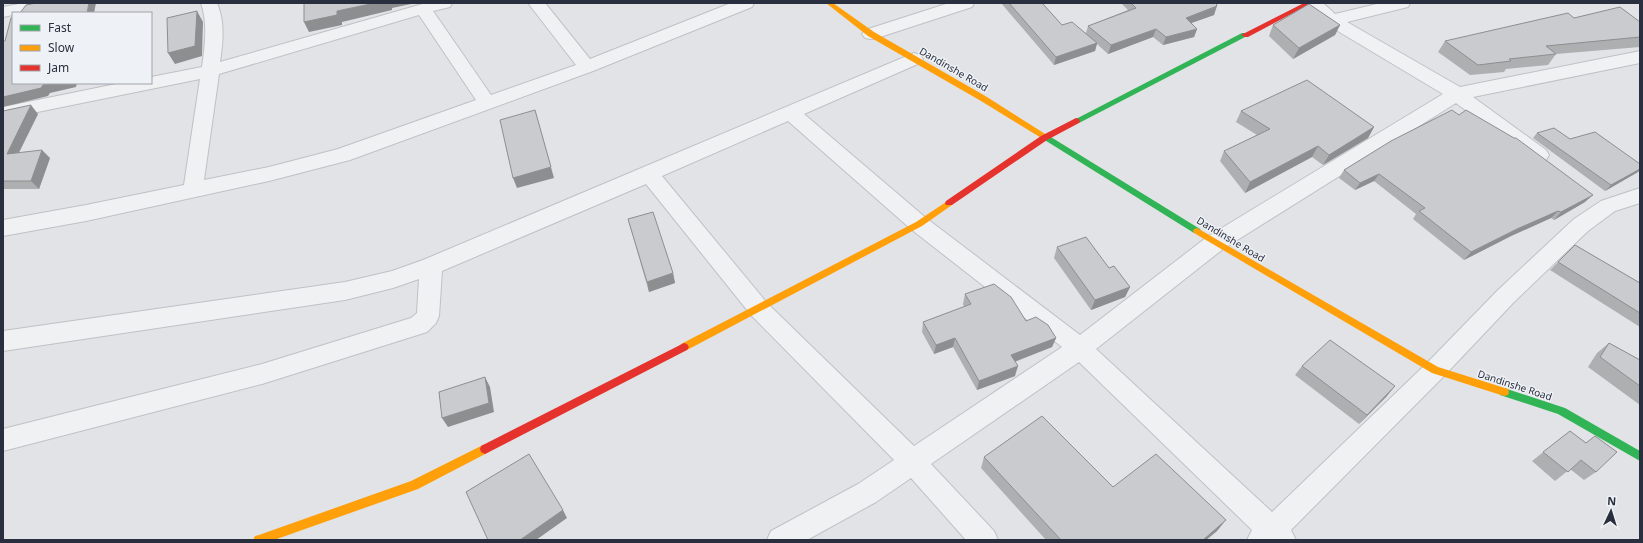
<svg xmlns="http://www.w3.org/2000/svg" width="1643" height="543" viewBox="0 0 1643 543" font-family="'Noto Sans',sans-serif">
<style>
.lines{fill:none;stroke-linecap:round;stroke-linejoin:round}
.street-casing{stroke:#bfc1c4;stroke-width:2}
.street{fill:#f0f1f3;fill-rule:evenodd}
.fast{fill:#30b455;fill-rule:evenodd}
.slow{fill:#ff9f0a;fill-rule:evenodd}
.jam{fill:#e5322d;fill-rule:evenodd}
.wall{fill:#adafb1}
.shaded-wall{fill:#8d8e90}
.building{fill:#c9cbce;stroke:#8d8e90}
.labels{text-anchor:middle;stroke-width:3;stroke-linejoin:round;paint-order:stroke}
.street-label{font-size:10px;fill:#292f3e;stroke:#eef1f5}
</style>
<rect width="100%" height="100%" fill="#e1e3e6"/>
<g class="lines">
<g class="street-casing">
<g id="street">
<polygon points="24,3 59,3 57,7 25,13 13,13 13,15 3,17 3,7"/>
<path d="M201,3H217C225,22 223,42 220,62L426,3H452L450,7L433,11L491,95L576,65L528,3H545L590,59L731,3H754L752,7L593,71L350,160L269,181L86,221L3,236V220L86,205L184,185L200,79L3,119V107L121,83H151V77L202,67C205,45 208,24 201,3ZM419,15L476,100L338,149L269,167L204,180L219,74Z"/>
<polygon points="949,3 974,3 972,7 877,38 871,39 865,38 862,34 865,30"/>
<path d="M1305,3H1323L1335,14L1381,3H1410L1408,7L1347,22L1460,87L1640,51V63L1473,97L1546,150L1549,155L1546,160L1539,162L1532,160L1456,103L1223,249L1096,349L1272,512L1427,363L1498,290L1574,219L1601,201L1640,188V203L1615,211L1588,231L1514,302L1443,377L1291,530L1296,540H1247L1252,530L1079,362L931,464L994,531L998,540H966L911,478L876,502L807,540H767L771,531L858,484L894,460L751,315L646,184L442,271L439,316L436,323L427,332L262,384L3,451V429L262,364L411,318L417,313L419,279L393,288L345,300L3,351V331L345,282L392,271L423,260L914,53L920,55L923,59L920,63L804,114L926,218L1080,335L1207,237L1443,94L1326,24ZM788,121L912,230L1062,347L914,446L767,303L662,176Z"/>
</g>
</g>
<use href="#street" class="street"/>
<g class="fast">
<polygon points="1242,33 1245,33 1249,35 1079,123 1073,123 1072,121"/>
<polygon points="1046,134 1200,229 1201,231 1200,233 1194,233 1043,139 1042,137 1043,135"/>
<polygon points="1504,388 1565,408 1640,451 1640,461 1558,414 1500,395 1499,392 1500,389"/>
</g>
<g class="slow">
<polygon points="826,3 833,3 874,32 987,97 1050,137 1049,139 1043,139 981,101 868,36"/>
<polygon points="949,200 953,203 952,205 922,226 687,350 684,351 681,350 679,347 681,344 916,222"/>
<polygon points="1197,228 1438,367 1508,389 1509,392 1508,395 1504,396 1432,373 1194,233 1193,231 1194,229"/>
<polygon points="485,444 489,446 490,449 489,452 418,489 274,540 253,540 255,536 259,535 411,481"/>
</g>
<g class="jam">
<polygon points="1304,3 1312,3 1248,37 1245,37 1241,35"/>
<polygon points="1076,118 1079,119 1080,121 1079,123 1047,140 952,205 946,205 945,203 946,201 1041,136"/>
<polygon points="684,343 687,344 689,347 687,350 489,452 485,454 481,452 480,449 481,446"/>
</g>
</g>
<g class="wall">
<polygon points="1001,3 1042,3 1062,25 1086,33 1088,26 1128,10 1121,3 1216,3 1214,15 1191,23 1197,29 1194,37 1163,45 1153,37 1108,54 1097,44 1095,51 1054,65"/>
<polygon points="1574,18 1640,22 1640,47 1556,54 1548,65 1506,69 1504,72 1470,75 1438,52 1445,41"/>
<polygon points="1273,25 1340,25 1335,35 1293,59 1269,36"/>
<polygon points="3,111 38,114 19,153 50,158 39,189 3,189"/>
<polygon points="1241,111 1374,127 1368,138 1323,165 1312,157 1245,193 1220,161 1224,151 1257,135 1236,122"/>
<polygon points="1459,115 1585,202 1554,220 1551,218 1511,236 1464,260 1413,219 1416,214 1374,181 1355,190 1339,178 1344,170"/>
<polygon points="1537,133 1570,139 1638,172 1605,191 1533,138"/>
<polygon points="628,219 673,273 675,283 649,292"/>
<polygon points="1575,245 1640,283 1640,327 1550,270"/>
<polygon points="1057,247 1109,268 1130,287 1125,297 1091,310 1054,258"/>
<polygon points="965,294 1026,321 1056,338 1052,347 1015,362 1015,376 977,390 953,347 934,354 922,332 923,322 964,307 963,304"/>
<polygon points="1609,343 1640,360 1640,405 1588,367 1597,353"/>
<polygon points="1302,366 1387,396 1359,424 1295,375"/>
<polygon points="1570,431 1586,443 1595,436 1596,472 1584,480 1570,469 1555,481 1532,461"/>
<polygon points="984,457 1113,487 1217,531 1206,540 1046,540 981,468"/>
</g>
<g class="shaded-wall">
<polygon points="89,3 96,3 94,13 87,13"/>
<polygon points="375,3 416,3 392,8 392,10 342,22 342,25 309,32 304,22 337,11"/>
<polygon points="1217,6 1214,15 1183,26 1186,18"/>
<polygon points="197,11 203,22 202,56 175,64 168,53"/>
<polygon points="1340,25 1335,35 1293,59 1299,48"/>
<polygon points="1156,29 1153,37 1108,54 1111,45"/>
<polygon points="1197,29 1194,37 1163,45 1166,37"/>
<polygon points="1097,43 1095,51 1054,65 1056,57"/>
<polygon points="51,83 77,83 76,87 50,93 48,96 3,107 3,97 43,85"/>
<polygon points="31,105 38,114 14,162 7,154"/>
<polygon points="535,110 554,178 517,188 513,178"/>
<polygon points="1374,127 1368,138 1323,165 1329,155"/>
<polygon points="1318,146 1312,157 1245,193 1250,182"/>
<polygon points="42,150 50,158 39,189 31,181"/>
<polygon points="1640,169 1640,170 1638,172 1605,191 1611,185"/>
<polygon points="1379,174 1374,181 1355,190 1360,183"/>
<polygon points="1593,195 1585,202 1554,220 1561,212"/>
<polygon points="1558,211 1551,218 1511,236 1464,260 1471,252 1517,229"/>
<polygon points="673,273 675,283 649,292 647,282"/>
<polygon points="1130,287 1125,297 1091,310 1095,300"/>
<polygon points="955,338 953,347 934,354 936,345"/>
<polygon points="1056,338 1052,347 1008,364 1011,355"/>
<polygon points="1018,366 1015,376 977,390 979,381"/>
<polygon points="485,377 490,387 494,412 448,427 442,418"/>
<polygon points="1395,386 1387,396 1359,424 1367,415"/>
<polygon points="563,510 567,518 536,540 520,540"/>
<polygon points="1226,520 1217,531 1206,540 1203,540"/>
</g>
<g class="building">
<polygon points="36,3 89,3 87,13 20,13 26,5"/>
<polygon points="304,3 375,3 337,11 337,15 304,22"/>
<polygon points="1009,3 1042,3 1062,25 1072,22 1097,43 1056,57"/>
<polygon points="1131,3 1216,3 1217,6 1186,18 1197,29 1166,37 1156,29 1111,45 1088,26 1136,8"/>
<polygon points="1309,4 1340,25 1299,48 1273,25"/>
<polygon points="1620,7 1640,22 1640,37 1546,46 1556,54 1509,59 1511,61 1478,65 1445,41 1568,13 1574,18"/>
<polygon points="197,11 195,46 168,53 167,18"/>
<polygon points="13,17 13,83 51,83 43,85 41,88 3,97 3,41 5,41 11,18"/>
<polygon points="1307,80 1374,127 1329,155 1318,146 1250,182 1224,151 1270,129 1241,111"/>
<polygon points="31,105 7,154 42,150 31,181 3,181 3,111"/>
<polygon points="535,110 551,167 513,178 500,120"/>
<polygon points="1452,110 1459,115 1466,110 1514,138 1516,138 1593,195 1561,212 1558,211 1517,229 1471,252 1419,211 1425,208 1379,174 1360,183 1344,170 1391,141"/>
<polygon points="1554,128 1570,139 1595,132 1640,164 1640,169 1611,185 1537,133"/>
<polygon points="653,212 673,273 647,282 628,219"/>
<polygon points="1086,237 1109,268 1114,266 1130,287 1095,300 1057,247"/>
<polygon points="1575,245 1640,283 1640,313 1558,262"/>
<polygon points="994,284 1011,297 1026,321 1036,317 1048,325 1056,338 1011,355 1018,366 979,381 955,338 936,345 923,322 971,304 965,294"/>
<polygon points="1330,340 1395,386 1367,415 1302,366"/>
<polygon points="1609,343 1640,360 1640,386 1600,357"/>
<polygon points="485,377 489,403 442,418 439,392"/>
<polygon points="1042,416 1113,487 1156,454 1226,520 1203,540 1061,540 984,457"/>
<polygon points="1570,431 1586,443 1595,436 1617,452 1596,472 1581,460 1568,472 1543,452"/>
<polygon points="529,454 563,510 520,540 488,540 466,492"/>
</g>
<g class="labels">
<g class="street-label">
<text transform="translate(954 69) rotate(30)" y="4">Dandinshe Road</text>
<text transform="translate(1231 239) rotate(31)" y="4">Dandinshe Road</text>
<text transform="translate(1515 385) rotate(18)" y="4">Dandinshe Road</text>
</g>
</g>
<rect width="1643" height="543" fill="none" stroke="#292f3e" stroke-width="8"/>
<rect x="12" y="12" width="140" height="72" fill="#eef1f5" stroke="#9fa3ac"/>
<rect x="20" y="25" width="20" height="6" fill="#30b455" stroke="#9fa3ac"/>
<text x="48" y="32" font-size="12" fill="#292f3e">Fast</text>
<rect x="20" y="45" width="20" height="6" fill="#ff9f0a" stroke="#9fa3ac"/>
<text x="48" y="52" font-size="12" fill="#292f3e">Slow</text>
<rect x="20" y="65" width="20" height="6" fill="#e5322d" stroke="#9fa3ac"/>
<text x="48" y="72" font-size="12" fill="#292f3e">Jam</text>
<g transform="translate(1611 511) rotate(4)" stroke="#eef1f5" stroke-width="3" paint-order="stroke">
<path d="M0-3L7 15L0 10L-7 15Z" fill="#292f3e"/>
<text y="-6" font-size="11" font-weight="bold" text-anchor="middle" fill="#292f3e">N</text>
</g>
</svg>
